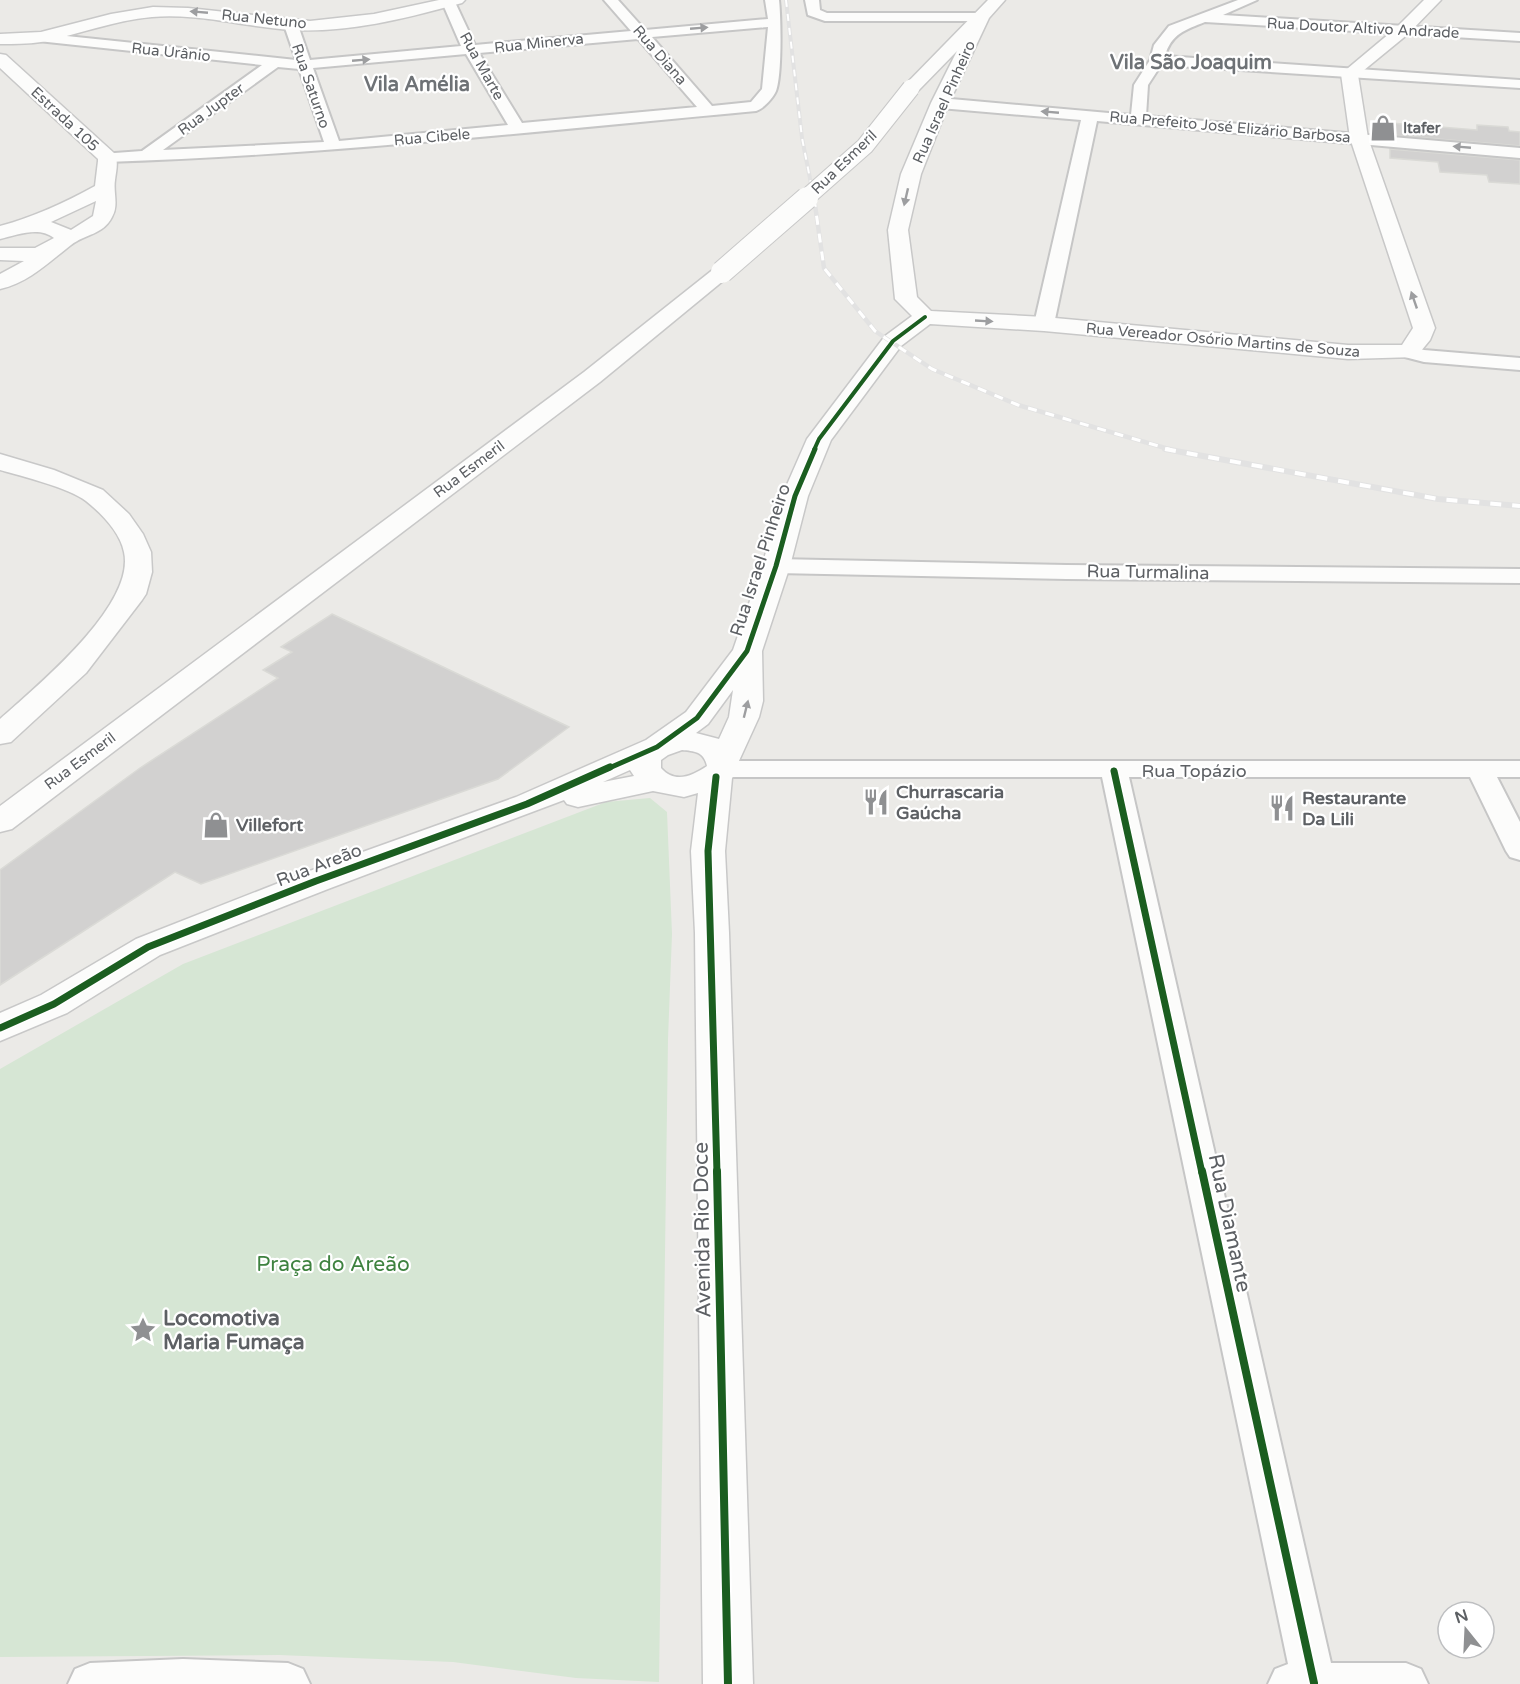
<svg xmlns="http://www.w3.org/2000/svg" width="1520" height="1684" viewBox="0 0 1520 1684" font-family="'Varela Round',sans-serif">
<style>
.green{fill:#d6e6d4}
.building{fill:#d2d1d0;stroke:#dadad6;stroke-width:1.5}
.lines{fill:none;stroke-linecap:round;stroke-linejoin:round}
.street-casing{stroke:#c6c6c6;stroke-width:4}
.secondary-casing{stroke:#c8c8c8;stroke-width:3}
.street{fill:#fcfcfb;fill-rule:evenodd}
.secondary{fill:#fcfcfb;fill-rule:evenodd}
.rail-far2-casing{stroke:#e2e2e2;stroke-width:4}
.rail-far1-casing{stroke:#e2e2e2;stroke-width:4.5}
.rail-casing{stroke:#e2e2e2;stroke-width:6}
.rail-far2{stroke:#fff;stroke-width:2;stroke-dasharray:7;stroke-linecap:butt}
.rail-far1{stroke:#fff;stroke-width:3;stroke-dasharray:9;stroke-linecap:butt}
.rail{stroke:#fff;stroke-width:4;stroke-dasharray:11;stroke-linecap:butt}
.secondary-bridge-far1-casing{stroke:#c8c8c8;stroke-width:19;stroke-linecap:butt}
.secondary-bridge-casing{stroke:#c8c8c8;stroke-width:24;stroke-linecap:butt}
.secondary-bridge-far1{stroke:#fcfcfb;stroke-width:17}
.secondary-bridge{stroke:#fcfcfb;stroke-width:22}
.cycleway-far3-casing{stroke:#fff;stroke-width:6}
.cycleway-far2-casing{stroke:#fff;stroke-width:8}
.cycleway-far1-casing{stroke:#fff;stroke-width:10}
.cycleway-casing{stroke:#fff;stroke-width:12}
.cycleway-far3{stroke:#1b5e20;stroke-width:4}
.cycleway-far2{stroke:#1b5e20;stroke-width:5}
.cycleway-far1{stroke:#1b5e20;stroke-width:7}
.cycleway{stroke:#1b5e20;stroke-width:8}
.oneway{fill:#9d9ea0}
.labels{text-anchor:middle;stroke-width:4.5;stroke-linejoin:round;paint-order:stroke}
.far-street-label{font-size:15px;fill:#5d6064;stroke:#fff}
.far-poi-label{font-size:15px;font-weight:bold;fill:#5d6064;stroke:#fff;text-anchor:start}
.street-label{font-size:18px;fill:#5d6064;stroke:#fff}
.poi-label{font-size:18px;font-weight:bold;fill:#5d6064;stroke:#fff;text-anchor:start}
.far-district-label{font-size:20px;font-weight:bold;fill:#6e7276;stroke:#fff}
.near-street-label{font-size:21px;fill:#5d6064;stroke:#fff}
.near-park-label{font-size:21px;fill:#3e823f;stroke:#fff}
.near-poi-label{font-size:21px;font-weight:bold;fill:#5d6064;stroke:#fff;text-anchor:start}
</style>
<rect width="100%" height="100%" fill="#ebeae7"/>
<polygon class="green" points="650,798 667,812 672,934 668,1039 659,1682 576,1678 453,1662 279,1655 0,1657 0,1069 183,964 606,802"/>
<g class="building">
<polygon points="1391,123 1477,130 1477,125 1508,127 1509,131 1520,132 1520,146 1391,135"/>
<polygon points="1390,149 1520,160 1520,184 1489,182 1487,175 1440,172 1438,162 1390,158"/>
<polygon points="332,614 569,727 498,779 201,884 175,872 0,985 0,870 140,768 278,678 263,670 292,652 281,647"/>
</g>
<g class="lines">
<g class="street-casing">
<g id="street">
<path d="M444,0H454L475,45L631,31L604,0H618L645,30L768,19L765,0H779C781,17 782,76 776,91C773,98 763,109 756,111C540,131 324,155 107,162L101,160L99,157L101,154L142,151L262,65L38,41L31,37L38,33L296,60L284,25L291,21L298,25L310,60L461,46L442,2ZM768,27L762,89L751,102L712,106L652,37ZM638,39L697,107L522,123L479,53ZM466,54L508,125L339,141L313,68ZM278,67L299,69L324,142L163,150Z"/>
<polygon points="805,0 819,0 820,10 827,13 981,13 988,17 981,21 825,21 808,15"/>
<path d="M1238,0H1257L1223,15L1520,33V41L1205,22C1185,30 1171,34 1165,56L1520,80V88L1161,65L1148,85L1146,116L1520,148V158L1097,121L1054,324L1051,328H1037L1034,324L1081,120L940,108L932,103L940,98L1131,115L1134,85L1150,60L1154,45L1169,26Z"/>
<polygon points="1408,346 1424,350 1520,358 1520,370 1424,362 1401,356 1398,352 1401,348"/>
<polygon points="776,559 1067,565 1520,569 1520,583 1067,579 776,573 768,571 764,566 768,561"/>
<polygon points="724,761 1520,761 1520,777 1497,777 1520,822 1520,860 1510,857 1506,851 1470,777 1129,777 1331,1663 1406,1663 1421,1669 1428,1684 1268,1684 1275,1669 1288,1664 1102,777 724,777 714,775 710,769 714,763"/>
<polygon points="183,1659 288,1663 303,1669 310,1684 68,1684 75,1669 90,1663"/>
</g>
</g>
<g class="secondary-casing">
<g id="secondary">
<path d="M439,0H465L462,3C407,18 350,33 292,30C245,27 199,13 152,17C114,20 78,35 41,42C28,44 13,44 0,44V34L41,32L111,14L153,7L188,8L310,21L374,14Z"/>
<path d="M988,0H1005L989,18L949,103L921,174L908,230L917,297L931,311L1044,317L1348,345H1402L1413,328L1350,138L1341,74L1396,28L1424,0H1441L1408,34L1358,75L1368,138L1435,328L1430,340L1416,357L1348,359L1044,331L930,324L901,346L831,440L808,496L790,566L762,651L763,701L759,717L738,763L740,769L732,778L725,851L729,933L753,1684H703L695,933L691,851L698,793L684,797L653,791L578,807L567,804L564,800L328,889L160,955L67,1013L0,1041V1013L41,995L136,939L304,873L516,797L646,740L686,712L733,650L762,566L782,496L807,439L885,336L912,316L895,299L888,230L901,174L931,103L957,51L917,92H905L902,88ZM733,690L729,717L719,739L696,733L708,724ZM682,750C695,751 704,752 707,766C692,776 675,784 661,768V760L668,755ZM630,770L634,776L603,782Z"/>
<path d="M0,54L6,55L114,153C119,161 116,171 115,180C113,193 119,205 112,217C103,235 85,234 71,245C49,262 28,283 0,289V274L24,261L0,260V248H35L54,238C39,226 17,235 0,239V226C34,217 64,203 95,186L98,161V159L0,68ZM96,201L93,216L71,230L51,222Z"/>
<polygon points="722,266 729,268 733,272 729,276 600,382 12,829 0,832 0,806 584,372 715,268"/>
<path d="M0,454L54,470L103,490L129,514L143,534L151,552L152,572L146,594L142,600L86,673L11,742L0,744V719C36,687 136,605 124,552C120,532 101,513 86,501C69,488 22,476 0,470Z"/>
</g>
</g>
<use href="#street" class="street"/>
<use href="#secondary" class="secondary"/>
<g class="rail-far2-casing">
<polyline id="rail-far2" points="786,0 802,138 814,199"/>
</g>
<g class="rail-far1-casing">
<polyline id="rail-far1" points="814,198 824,268 875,331 932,369 1018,405 1172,450"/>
</g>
<g class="rail-casing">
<polyline id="rail" points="1165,449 1438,499 1520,506"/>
</g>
<use href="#rail-far2" class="rail-far2"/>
<use href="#rail-far1" class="rail-far1"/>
<use href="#rail" class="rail"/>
<g class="secondary-bridge-far1-casing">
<polyline id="secondary-bridge-far1" points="805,199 865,146 911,88"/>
</g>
<g class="secondary-bridge-casing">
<polyline id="secondary-bridge" points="722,272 807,198"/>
</g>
<use href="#secondary-bridge-far1" class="secondary-bridge-far1"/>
<use href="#secondary-bridge" class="secondary-bridge"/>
<g class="cycleway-far3-casing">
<polyline id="cycleway-far3" points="814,450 819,439 893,341 925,317"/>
</g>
<g class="cycleway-far2-casing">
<polyline id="cycleway-far2" points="607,769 657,747 697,718 747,651 776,566 795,496 815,449"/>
</g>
<g class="cycleway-far1-casing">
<g id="cycleway-far1">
<polyline points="1114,771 1202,1173"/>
<polyline points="716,777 708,851 717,1173"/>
<polyline points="0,1028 54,1004 148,947 316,881 527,804 610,767"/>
</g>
</g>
<g class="cycleway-casing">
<g id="cycleway">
<polyline points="717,1171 728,1684"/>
<polyline points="1202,1171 1314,1683"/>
</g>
</g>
<use href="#cycleway-far3" class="cycleway-far3"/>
<use href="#cycleway-far2" class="cycleway-far2"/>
<use href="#cycleway-far1" class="cycleway-far1"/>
<use href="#cycleway" class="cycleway"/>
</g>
<defs><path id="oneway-solid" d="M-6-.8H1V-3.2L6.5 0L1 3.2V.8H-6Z" transform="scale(1.5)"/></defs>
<g class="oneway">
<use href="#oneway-solid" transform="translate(199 12) rotate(-175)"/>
<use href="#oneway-solid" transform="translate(699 28) rotate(-5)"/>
<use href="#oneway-solid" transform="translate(361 60) rotate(-5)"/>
<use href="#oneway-solid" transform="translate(1050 112) rotate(-175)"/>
<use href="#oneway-solid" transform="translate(1462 147) rotate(-175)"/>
<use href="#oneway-solid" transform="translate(906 197) rotate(103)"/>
<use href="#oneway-solid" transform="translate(1414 300) rotate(-109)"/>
<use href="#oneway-solid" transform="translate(984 321) rotate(3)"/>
<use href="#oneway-solid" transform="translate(746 709) rotate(-76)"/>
</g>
<defs>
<g id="shop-bare" transform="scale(2.07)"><path d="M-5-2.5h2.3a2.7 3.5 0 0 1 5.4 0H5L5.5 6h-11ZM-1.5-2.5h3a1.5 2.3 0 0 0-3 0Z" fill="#8f9092" stroke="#fff" stroke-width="2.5" paint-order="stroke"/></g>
<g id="restaurant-bare" transform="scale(2.07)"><path d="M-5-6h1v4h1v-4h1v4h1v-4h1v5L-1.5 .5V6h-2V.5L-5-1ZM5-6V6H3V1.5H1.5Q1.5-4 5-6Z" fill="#8f9092" stroke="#fff" stroke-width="2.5" paint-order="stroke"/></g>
<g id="sight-bare" transform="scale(2.07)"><path d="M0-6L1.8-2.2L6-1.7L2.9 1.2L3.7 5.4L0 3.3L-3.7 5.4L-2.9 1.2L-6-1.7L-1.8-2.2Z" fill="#8f9092" stroke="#fff" stroke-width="2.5" paint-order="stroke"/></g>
</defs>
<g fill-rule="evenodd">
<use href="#shop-bare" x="1383" y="128"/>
<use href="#restaurant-bare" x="876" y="802"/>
<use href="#restaurant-bare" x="1282" y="808"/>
<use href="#shop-bare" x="216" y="825"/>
<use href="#sight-bare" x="143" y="1330"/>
</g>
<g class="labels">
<g class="far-street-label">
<text transform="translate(264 19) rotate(6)" y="5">Rua Netuno</text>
<text transform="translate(1363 28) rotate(3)" y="5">Rua Doutor Altivo Andrade</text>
<text transform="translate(539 43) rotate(-6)" y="5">Rua Minerva</text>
<text transform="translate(171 52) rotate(6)" y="5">Rua Urânio</text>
<text transform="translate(660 55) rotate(49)" y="5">Rua Diana</text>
<text transform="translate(482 66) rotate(61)" y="5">Rua Marte</text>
<text transform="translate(311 86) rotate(71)" y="5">Rua Saturno</text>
<text transform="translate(944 102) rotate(-66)" y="5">Rua Israel Pinheiro</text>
<text transform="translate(211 109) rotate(-36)" y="5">Rua Jupter</text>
<text transform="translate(65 119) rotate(43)" y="5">Estrada 105</text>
<text transform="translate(1230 127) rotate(5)" y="5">Rua Prefeito José Elizário Barbosa</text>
<text transform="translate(432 137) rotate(-5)" y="5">Rua Cibele</text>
<text transform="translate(844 162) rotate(-44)" y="5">Rua Esmeril</text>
<text transform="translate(1223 340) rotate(5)" y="5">Rua Vereador Osório Martins de Souza</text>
<text transform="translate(469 469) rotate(-37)" y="5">Rua Esmeril</text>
<text transform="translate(80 761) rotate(-37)" y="5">Rua Esmeril</text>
</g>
<g class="far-poi-label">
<text x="1403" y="133">Itafer</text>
</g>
<g class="street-label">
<text transform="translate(760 560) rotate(-72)" y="6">Rua Israel Pinheiro</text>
<text transform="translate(1148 572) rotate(1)" y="6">Rua Turmalina</text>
<text x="1194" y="777">Rua Topázio</text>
<text transform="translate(319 865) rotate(-21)" y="6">Rua Areão</text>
</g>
<g class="poi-label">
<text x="896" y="798">Churrascaria<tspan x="896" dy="21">Gaúcha</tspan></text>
<text x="1302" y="804">Restaurante<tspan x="1302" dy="21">Da Lili</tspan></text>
<text x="236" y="831">Villefort</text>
</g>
<g class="far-district-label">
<text x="1191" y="69">Vila São Joaquim</text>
<text x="417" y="91">Vila Amélia</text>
</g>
<g class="near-street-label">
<text transform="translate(1230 1223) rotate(78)" y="7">Rua Diamante</text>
<text transform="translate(702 1230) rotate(-91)" y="7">Avenida Rio Doce</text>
</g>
<g class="near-park-label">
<text x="333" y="1271">Praça do Areão</text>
</g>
<g class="near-poi-label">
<text x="163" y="1325">Locomotiva<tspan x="163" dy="24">Maria Fumaça</tspan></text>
</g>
</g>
<g transform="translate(1466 1630) rotate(342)"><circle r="28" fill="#ffffff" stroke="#bebfc1" stroke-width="1.5"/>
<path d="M0-4.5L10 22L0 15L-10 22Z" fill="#8f9092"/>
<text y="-9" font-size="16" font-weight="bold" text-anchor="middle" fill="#5d6064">N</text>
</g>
</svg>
